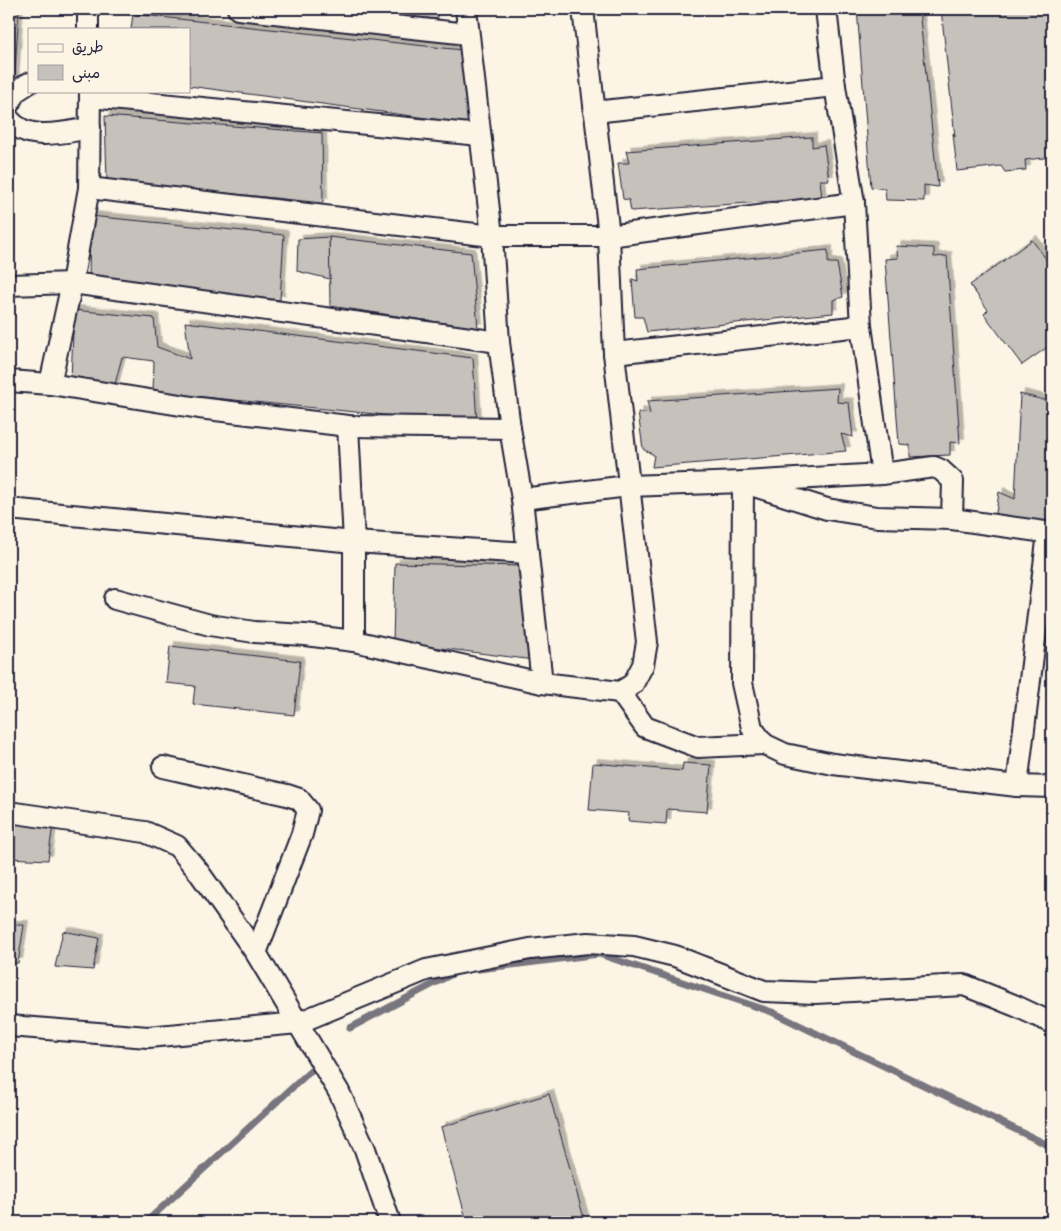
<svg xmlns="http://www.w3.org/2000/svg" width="1061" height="1231" viewBox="0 0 1061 1231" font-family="'Indie Flower','Playpen Sans Arabic',sans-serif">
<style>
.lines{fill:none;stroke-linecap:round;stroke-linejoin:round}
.stream{stroke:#78757e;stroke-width:7}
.building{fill:#c6c1bb;stroke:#22223b;filter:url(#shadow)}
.minor-casing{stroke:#22223b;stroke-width:24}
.minor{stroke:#fcf5e5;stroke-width:20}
</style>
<defs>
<filter id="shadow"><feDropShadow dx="4.5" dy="-4.5" stdDeviation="0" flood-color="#0004"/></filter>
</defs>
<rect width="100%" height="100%" fill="#fcf5e5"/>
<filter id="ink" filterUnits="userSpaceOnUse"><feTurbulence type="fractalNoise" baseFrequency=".02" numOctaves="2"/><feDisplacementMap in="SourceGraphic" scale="10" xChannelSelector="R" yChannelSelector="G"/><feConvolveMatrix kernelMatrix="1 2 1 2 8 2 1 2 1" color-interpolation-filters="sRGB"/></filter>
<g filter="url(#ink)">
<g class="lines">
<g class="stream">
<polyline points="479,969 599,954 772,1012 1052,1147"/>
<polyline points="350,1028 456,972"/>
<polyline points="146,1222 317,1065"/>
</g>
</g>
<g class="building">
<polygon points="9,9 19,9 14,85 9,84"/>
<polygon points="367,9 437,9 438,19 368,13"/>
<polygon points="857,9 919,9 938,187 924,185 924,201 886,200 885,189 871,187"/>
<polygon points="941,9 1052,9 1052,157 1025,160 1026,170 1005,172 1001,166 957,171 953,133 955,137"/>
<polygon points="133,14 462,50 471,124 189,86 189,29 131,29"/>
<polygon points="105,116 322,133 323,203 107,181"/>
<polygon points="812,137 812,147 824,145 829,180 820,180 822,198 631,211 629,200 623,199 618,163 629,163 626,151"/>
<polygon points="90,216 284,235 280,300 89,280"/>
<polygon points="329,237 471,253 478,328 330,306"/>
<polygon points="329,237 330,279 297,271 298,239"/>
<polygon points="1032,240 1052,267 1052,344 1022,365 984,314 988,310 970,285"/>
<polygon points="896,246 934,248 934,257 947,256 960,443 950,442 950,455 910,457 910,445 899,444 885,259 898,258"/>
<polygon points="828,250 828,263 837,263 843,297 833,300 833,313 647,332 643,317 635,317 632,279 638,281 637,269"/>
<polygon points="74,310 154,318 157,347 190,359 185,322 473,358 477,424 153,392 154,361 122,357 114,388 71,379"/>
<polygon points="838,388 837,402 849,403 853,437 841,434 846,451 652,467 654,455 643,449 638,412 650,414 647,401"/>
<polygon points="1020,394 1052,402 1052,457 1048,476 1052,478 1052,524 995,520 999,492 1015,499"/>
<polygon points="395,563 522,566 534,660 393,642"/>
<polygon points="170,646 300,661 294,715 193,704 195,686 166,683"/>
<polygon points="593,763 682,771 683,763 711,765 707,812 667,809 666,824 628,821 629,813 589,810"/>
<polygon points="19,815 53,824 48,860 9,858 9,850"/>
<polygon points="9,925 24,925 18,963 9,963"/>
<polygon points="63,931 99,938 93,970 55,967"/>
<polygon points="549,1094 585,1222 467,1222 441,1127"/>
</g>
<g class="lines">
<g class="minor-casing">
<g id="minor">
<polyline points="88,9 88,29"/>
<polyline points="238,9 468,34"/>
<polyline points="466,9 492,236 499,342 510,428 522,499 542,683"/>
<polyline points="826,9 835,86 854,203 861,326 882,474"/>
<polyline points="90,97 480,135"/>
<polyline points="9,104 15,92 29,83"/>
<polyline points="594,112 835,86"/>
<path d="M9,119C27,143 65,132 90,128"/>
<polyline points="89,188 492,236 609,236 854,203"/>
<polyline points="9,285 72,283 499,342"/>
<polyline points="614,353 861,326"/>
<polyline points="9,381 50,384 199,408 348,426 510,428"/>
<polyline points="50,384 72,283 89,188 90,91"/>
<polyline points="348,426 354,542 354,641"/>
<polyline points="743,482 742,683 752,728 764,744 785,754 833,764 1017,786 1052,787"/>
<polyline points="754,486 827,509 877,517 952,519 1052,533"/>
<polyline points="522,499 628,486 743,482 882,474 934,467 941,470 953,481 952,519"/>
<polyline points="9,509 354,542 528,553"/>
<polyline points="115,599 210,625 254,632 305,635 354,641 542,683 620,692 633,684 643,665 647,642 614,353 609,236 583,9"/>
<polyline points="620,692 645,727 698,747 764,744"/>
<polyline points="163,767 287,795 299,799 308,810 302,834 256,953"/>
<polyline points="1017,786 1048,533"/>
<polyline points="9,812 145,832 177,846 198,871 256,953 339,1092 365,1149 390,1222"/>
<polyline points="9,1026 148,1037 298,1023 426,970 530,949 588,943 634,946 675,956 764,991 815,993 964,985 1016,1006 1052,1023"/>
</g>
</g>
<use href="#minor" class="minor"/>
</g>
</g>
<rect width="1061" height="1231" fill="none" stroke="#fcf5e5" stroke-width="30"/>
<rect x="15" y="15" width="1031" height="1201" fill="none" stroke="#22223b" stroke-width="2" filter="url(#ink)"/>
<rect x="28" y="28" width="162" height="65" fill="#fcf5e5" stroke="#a5a1a1"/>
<rect x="38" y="44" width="25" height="8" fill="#fcf5e5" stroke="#a5a1a1"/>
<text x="72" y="52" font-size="15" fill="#22223b">طريق</text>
<rect x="38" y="65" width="25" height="15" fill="#c6c1bb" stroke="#a5a1a1"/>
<text x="72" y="78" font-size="15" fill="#22223b">مبنى</text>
</svg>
